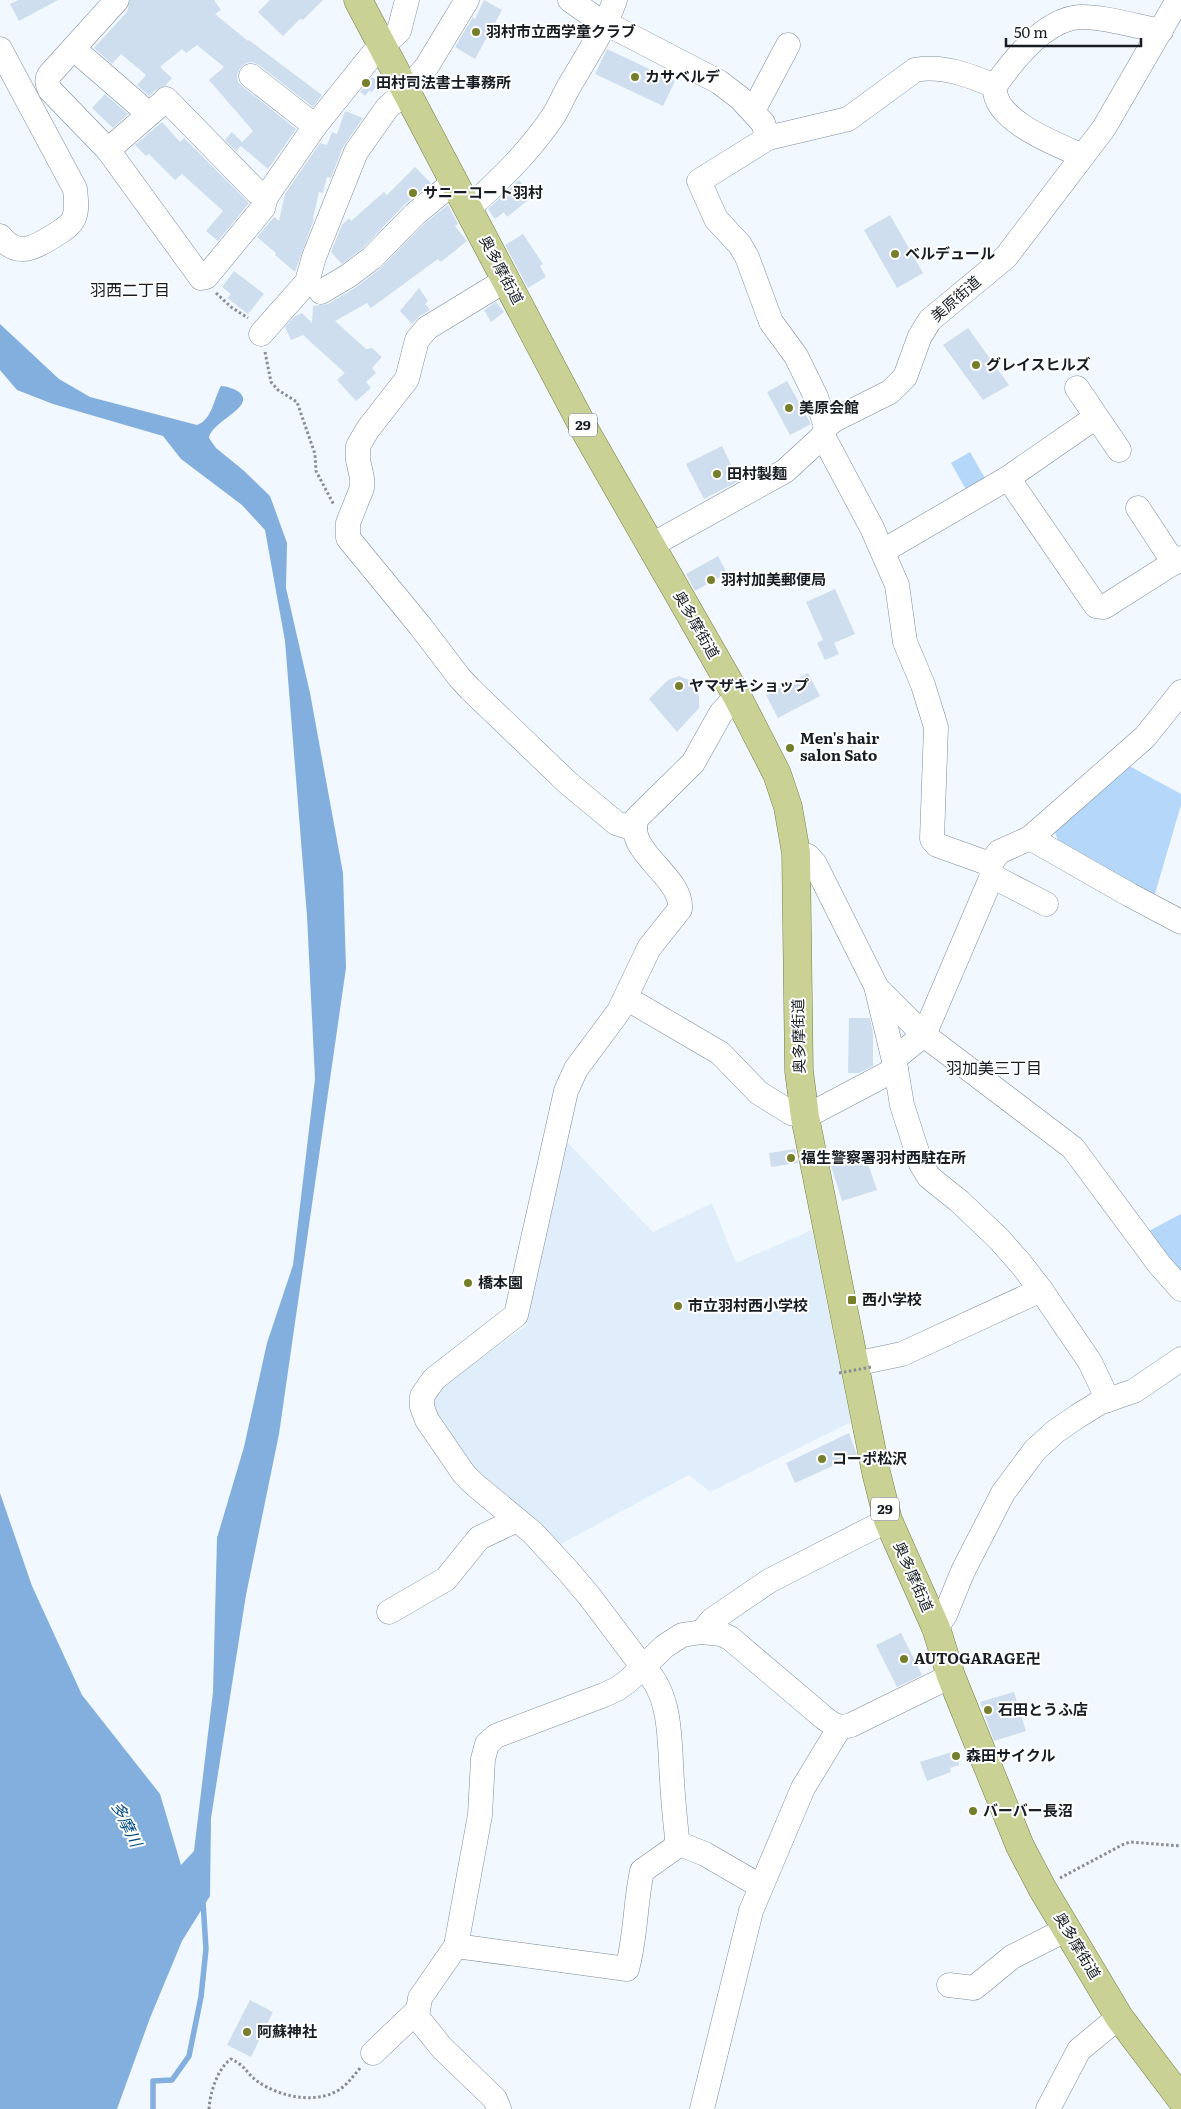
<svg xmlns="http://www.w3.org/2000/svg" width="1181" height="2109" viewBox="0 0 1181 2109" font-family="Literata,'Noto Sans JP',serif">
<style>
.built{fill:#e0edfb}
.green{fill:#b5d7fa}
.water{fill:#82afdd}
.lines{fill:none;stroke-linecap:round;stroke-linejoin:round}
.stream{stroke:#82afdd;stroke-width:5.5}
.building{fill:#cedeee}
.minor-casing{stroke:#7d8c9b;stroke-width:25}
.major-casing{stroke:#747e3e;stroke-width:29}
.path{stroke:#878d93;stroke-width:3;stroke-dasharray:2.5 2.5;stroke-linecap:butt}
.minor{stroke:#fff;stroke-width:24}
.major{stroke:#c9d194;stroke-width:28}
.path-bridge{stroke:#878d93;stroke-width:3;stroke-dasharray:2.5 2.5;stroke-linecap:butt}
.poi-dot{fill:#757f2b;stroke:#fff;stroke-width:2}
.labels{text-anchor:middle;stroke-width:4;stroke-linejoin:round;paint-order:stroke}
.shield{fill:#fff;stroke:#5d6165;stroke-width:1}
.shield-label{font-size:14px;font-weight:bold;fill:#181d23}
.poi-label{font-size:15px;font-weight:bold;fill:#181d23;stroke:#fff;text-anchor:start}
.street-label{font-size:15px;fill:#181d23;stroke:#fff}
.neighbourhood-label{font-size:16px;fill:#181d23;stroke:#fff}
.water-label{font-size:16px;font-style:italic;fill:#014b83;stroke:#fff}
</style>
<rect width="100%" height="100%" fill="#f1f8ff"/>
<polygon class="built" points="565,1140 653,1232 712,1203 736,1263 812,1230 851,1422 710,1492 689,1475 555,1547 470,1471 429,1399 436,1390 526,1326"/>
<g class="green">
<polygon points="970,452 987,482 968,493 951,463"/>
<polygon points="1122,762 1181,794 1181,805 1154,897 1060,845 1054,830"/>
<polygon points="1181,1214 1181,1283 1145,1233"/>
</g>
<path class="water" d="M0,324L59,379L90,397L197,425C212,420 214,398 221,386C226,386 235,389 239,392C257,407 211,421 209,438L216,448L243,470L270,496L287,543L286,588L310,693L343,873L346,968L279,1434L246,1595L211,1818L210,1896L182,1941L150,2018L117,2109H0V1493L32,1586L82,1695L160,1794L181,1865L194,1851L213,1692L217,1538L244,1447L267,1343L293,1265L315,1079L307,916L285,641L265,530L242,505L181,459L163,436L53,404L17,390L0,370Z"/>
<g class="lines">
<polyline class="stream" points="153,2109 153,2081 172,2080 189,2056 201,1997 206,1949 203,1902"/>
</g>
<g class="building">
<polygon points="19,0 58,0 19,21 10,4"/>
<polygon points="130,0 214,0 221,10 215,14 248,41 249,40 266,53 322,95 313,107 259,65 252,62 246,63 240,68 237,75 238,82 242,86 296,129 268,169 241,146 236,151 225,140 232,132 242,142 253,131 209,80 224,67 197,45 186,53 182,49 160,67 172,78 165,86 157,89 149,96 137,85 146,75 121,54 112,64 94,48 127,12"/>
<polygon points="270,0 323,0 303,20 300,19 283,36 258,12"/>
<polygon points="484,0 502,10 475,59 455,47 473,17 475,19"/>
<polygon points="607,49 675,81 663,106 595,74"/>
<polygon points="372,77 379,82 372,92 369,91 365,96 360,92"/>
<polygon points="105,94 128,114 113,128 92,108"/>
<polygon points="345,111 363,118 343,147 331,178 327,177 323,193 319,192 313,218 314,219 295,272 275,255 276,253 257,237 274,217 279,221 285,194 320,143 327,145 332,132 337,134"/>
<polygon points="162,122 180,142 184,138 249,203 218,241 206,231 223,211 182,174 175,180 149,154 146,156 135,145"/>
<polygon points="415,167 431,183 405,204 363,248 342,264 331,252 342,225 349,218 351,221 384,192 387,195"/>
<polygon points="519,180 532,197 507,217 504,212 495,219 488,209"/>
<polygon points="448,205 458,224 455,226 467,241 441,262 438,259 371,308 367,303 335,321 366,349 372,348 382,357 372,368 376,373 366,382 371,388 356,401 337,380 345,373 303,335 291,340 285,327 294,317 302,313 312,323 313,306 328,304 355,288 380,269 424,224"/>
<polygon points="890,215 923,273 897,288 864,230"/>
<polygon points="523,234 543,264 540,266 546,277 528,288 505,245"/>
<polygon points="234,271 264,294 248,314 227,298 231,294 222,287"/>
<polygon points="419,288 428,301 425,304 430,310 420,316 412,324 400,311"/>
<polygon points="496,302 504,312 491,322 484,310"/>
<polygon points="968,328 1009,385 983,400 943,345"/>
<polygon points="787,381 811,424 790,435 767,392"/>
<polygon points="722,446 739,481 704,499 686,464"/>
<polygon points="718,556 727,573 695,591 686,574"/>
<polygon points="835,589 855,634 834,643 839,654 825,660 817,643 823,640 806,602"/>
<polygon points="808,673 820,696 778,718 766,695"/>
<polygon points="679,676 689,680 697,689 699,698 699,708 677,732 649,699 668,680"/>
<polygon points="849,1018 870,1018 873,1034 873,1066 859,1073 848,1073"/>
<polygon points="795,1149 798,1163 771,1167 769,1153"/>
<polygon points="865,1155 877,1190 842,1201 831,1166"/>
<polygon points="849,1433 857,1455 795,1483 786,1463"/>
<polygon points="901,1633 922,1675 897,1687 876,1645"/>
<polygon points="1014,1692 1026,1731 994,1741 980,1702"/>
<polygon points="958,1750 959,1765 950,1768 951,1772 927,1781 920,1762"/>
<polygon points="250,2000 273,2012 251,2057 227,2045"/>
</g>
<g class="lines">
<g class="minor-casing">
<g id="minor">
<path d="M117,0L50,74C46,80 47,83 50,90L108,150L201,278L206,277L263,208L266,197L315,126L372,55L399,31L407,0"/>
<polyline points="570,0 594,17 719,82 740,98 763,123 768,138"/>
<path d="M0,49L75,189C76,200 78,210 73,220C69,227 61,231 55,235C36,247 17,259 0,236"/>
<polyline points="74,49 149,114"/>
<polyline points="251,76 315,126"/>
<polyline points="166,99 257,192 266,197"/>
<polyline points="753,111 788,45"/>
<polyline points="108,150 161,104"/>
<path d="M1083,156C1058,145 991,120 995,86C1013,60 1045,19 1080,17C1103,16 1138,27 1161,31"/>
<path d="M469,208C500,180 530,151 554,115C561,103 566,90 574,78C589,52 605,28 615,0"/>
<polyline points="506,280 427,328 417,340 407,379 368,429 358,446 358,460 362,478 362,488 348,523 348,538 421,627 459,677 470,689 568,783 616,823 635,829"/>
<polyline points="321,292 348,276 372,258 415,214 454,182"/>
<polyline points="261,334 307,282 314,257 356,152 387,108 406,91 427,66 467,0"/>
<polyline points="1077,388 1119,450"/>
<path d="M826,426L816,397L796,356L771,322L747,257L740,245L716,219L699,181L768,138L848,119L915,70C941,64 971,76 995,86"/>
<polyline points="823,436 872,528 897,585 905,642 923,685 936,727 932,839 937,845 990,864 992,876 1046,904"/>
<polyline points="1008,478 1096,606 1104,607 1181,558"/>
<polyline points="1138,508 1174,563"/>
<polyline points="650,546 785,471 823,436 826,426 836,419 890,392 905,377 920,336 930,320 1006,257 1104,128 1178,0"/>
<polyline points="883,551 1008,478 1096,417"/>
<path d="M737,696L721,713L693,763L637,818C623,851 683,876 680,909L649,948L619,1011L576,1069L566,1091L516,1315L434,1379L422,1396V1407L427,1420L464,1474L474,1484L533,1533L569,1572L590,1597L642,1666C673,1694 669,1742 672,1780C673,1799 675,1819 677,1838L680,1844L705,1854L760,1886"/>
<polyline points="1030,838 1130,895 1181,922"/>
<polyline points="796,853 808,856 815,864 876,986 896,1069 902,1105 921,1164 929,1177 959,1201 999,1239 1021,1264 1041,1290 1090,1362 1108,1400"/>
<polyline points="990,864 999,852 1030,838 1145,737 1181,692"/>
<polyline points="877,988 924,1035 1073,1148 1159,1264 1181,1289"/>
<polyline points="626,998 720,1053 759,1093 791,1113 805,1117 896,1069"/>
<polyline points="894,1059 924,1035 992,876"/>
<polyline points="854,1364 902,1354 1041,1290"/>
<polyline points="389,1612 446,1579 479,1538 517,1520"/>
<polyline points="936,1628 945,1615 963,1571 1003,1493 1035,1450 1056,1431 1078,1416 1099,1403 1134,1391 1181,1359"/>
<polyline points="702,1632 712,1620 769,1581 888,1520"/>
<path d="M456,1946L627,1969C636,1937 635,1903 642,1871L680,1844"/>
<polyline points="949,1985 974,1988 1012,1957 1067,1929"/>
<polyline points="373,2053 417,2011"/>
<path d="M499,2109L495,2099L442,2048L417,2017L420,1998L456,1946L480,1815L483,1759L487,1744L496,1736L604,1695L617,1689L628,1681L665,1646L682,1635L702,1632L721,1634L730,1638L823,1717C833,1725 839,1729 851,1725L951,1676"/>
<polyline points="702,2109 751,1911 803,1788 840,1727"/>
<polyline points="1048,2109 1079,2050 1119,2017"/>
</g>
</g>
<g class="major-casing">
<polyline id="major" points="358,0 587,434 737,696 777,774 788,807 796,853 799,1071 805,1117 876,1472 888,1520 936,1628 951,1676 1020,1846 1042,1888 1119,2017 1181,2099"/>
</g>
<g class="path">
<polyline points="216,293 231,307 248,318"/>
<polyline points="265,352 271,382 278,390 297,402 315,454 316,471 334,505"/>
<polyline points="1060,1878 1122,1845 1130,1842 1181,1846"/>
<path d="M209,2109C210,2093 217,2069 231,2059C246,2066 246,2073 257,2081C279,2097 319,2106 343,2087C349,2082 355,2074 361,2067"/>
</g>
<use href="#minor" class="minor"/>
<use href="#major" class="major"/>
<polyline class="path-bridge" points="839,1373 871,1367"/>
</g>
<g class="poi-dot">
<circle cx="476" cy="32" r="5"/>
<circle cx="635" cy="77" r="5"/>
<circle cx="366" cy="83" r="5"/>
<circle cx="413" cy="193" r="5"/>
<circle cx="895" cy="254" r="5"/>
<circle cx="976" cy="365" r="5"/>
<circle cx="789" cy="408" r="5"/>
<circle cx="717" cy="474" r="5"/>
<circle cx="711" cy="580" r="5"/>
<circle cx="679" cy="686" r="5"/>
<circle cx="790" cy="748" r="5"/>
<circle cx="791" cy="1158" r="5"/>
<circle cx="468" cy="1283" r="5"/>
<rect x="847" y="1295" width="10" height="10" rx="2.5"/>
<circle cx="678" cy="1306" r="5"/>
<circle cx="822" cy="1459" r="5"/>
<circle cx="904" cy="1659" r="5"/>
<circle cx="988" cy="1710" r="5"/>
<circle cx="956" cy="1756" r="5"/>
<circle cx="973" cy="1811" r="5"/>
<circle cx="247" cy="2032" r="5"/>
</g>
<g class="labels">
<g class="shield">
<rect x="569" y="413.5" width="28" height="23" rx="4"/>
<rect x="871" y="1497.5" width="28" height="23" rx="4"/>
</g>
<g class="shield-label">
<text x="583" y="430">29</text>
<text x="885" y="1514">29</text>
</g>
<g class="poi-label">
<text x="486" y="37">羽村市立西学童クラブ</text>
<text x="645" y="82">カサベルデ</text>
<text x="376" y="88">田村司法書士事務所</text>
<text x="423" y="198">サニーコート羽村</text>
<text x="905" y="259">ベルデュール</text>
<text x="986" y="370">グレイスヒルズ</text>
<text x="799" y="413">美原会館</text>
<text x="727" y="479">田村製麺</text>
<text x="721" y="585">羽村加美郵便局</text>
<text x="689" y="691">ヤマザキショップ</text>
<text x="800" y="744">Men's hair<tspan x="800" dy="17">salon Sato</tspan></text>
<text x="801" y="1163">福生警察署羽村西駐在所</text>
<text x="478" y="1288">橋本園</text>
<text x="862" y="1305">西小学校</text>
<text x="688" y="1311">市立羽村西小学校</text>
<text x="832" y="1464">コーポ松沢</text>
<text x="914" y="1664">AUTOGARAGE卍</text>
<text x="998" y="1715">石田とうふ店</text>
<text x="966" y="1761">森田サイクル</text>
<text x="983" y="1816">バーバー長沼</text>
<text x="257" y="2037">阿蘇神社</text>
</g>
<g class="street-label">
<text transform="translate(501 270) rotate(62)" y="5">奥多摩街道</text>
<text transform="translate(956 299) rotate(-41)" y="5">美原街道</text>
<text transform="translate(696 625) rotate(60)" y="5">奥多摩街道</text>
<text transform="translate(799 1036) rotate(-91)" y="5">奥多摩街道</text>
<text transform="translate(913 1577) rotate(66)" y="5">奥多摩街道</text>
<text transform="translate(1077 1946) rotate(59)" y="5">奥多摩街道</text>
</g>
<g class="neighbourhood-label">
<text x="130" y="296">羽西二丁目</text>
<text x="994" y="1074">羽加美三丁目</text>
</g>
<g class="water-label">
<text transform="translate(127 1824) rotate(64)" y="6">多摩川</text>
</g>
</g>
<path d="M1006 38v8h135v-8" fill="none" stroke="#181d23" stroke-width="2.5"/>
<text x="1014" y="38" font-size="15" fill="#181d23" stroke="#ffffff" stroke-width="4" paint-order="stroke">50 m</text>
</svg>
